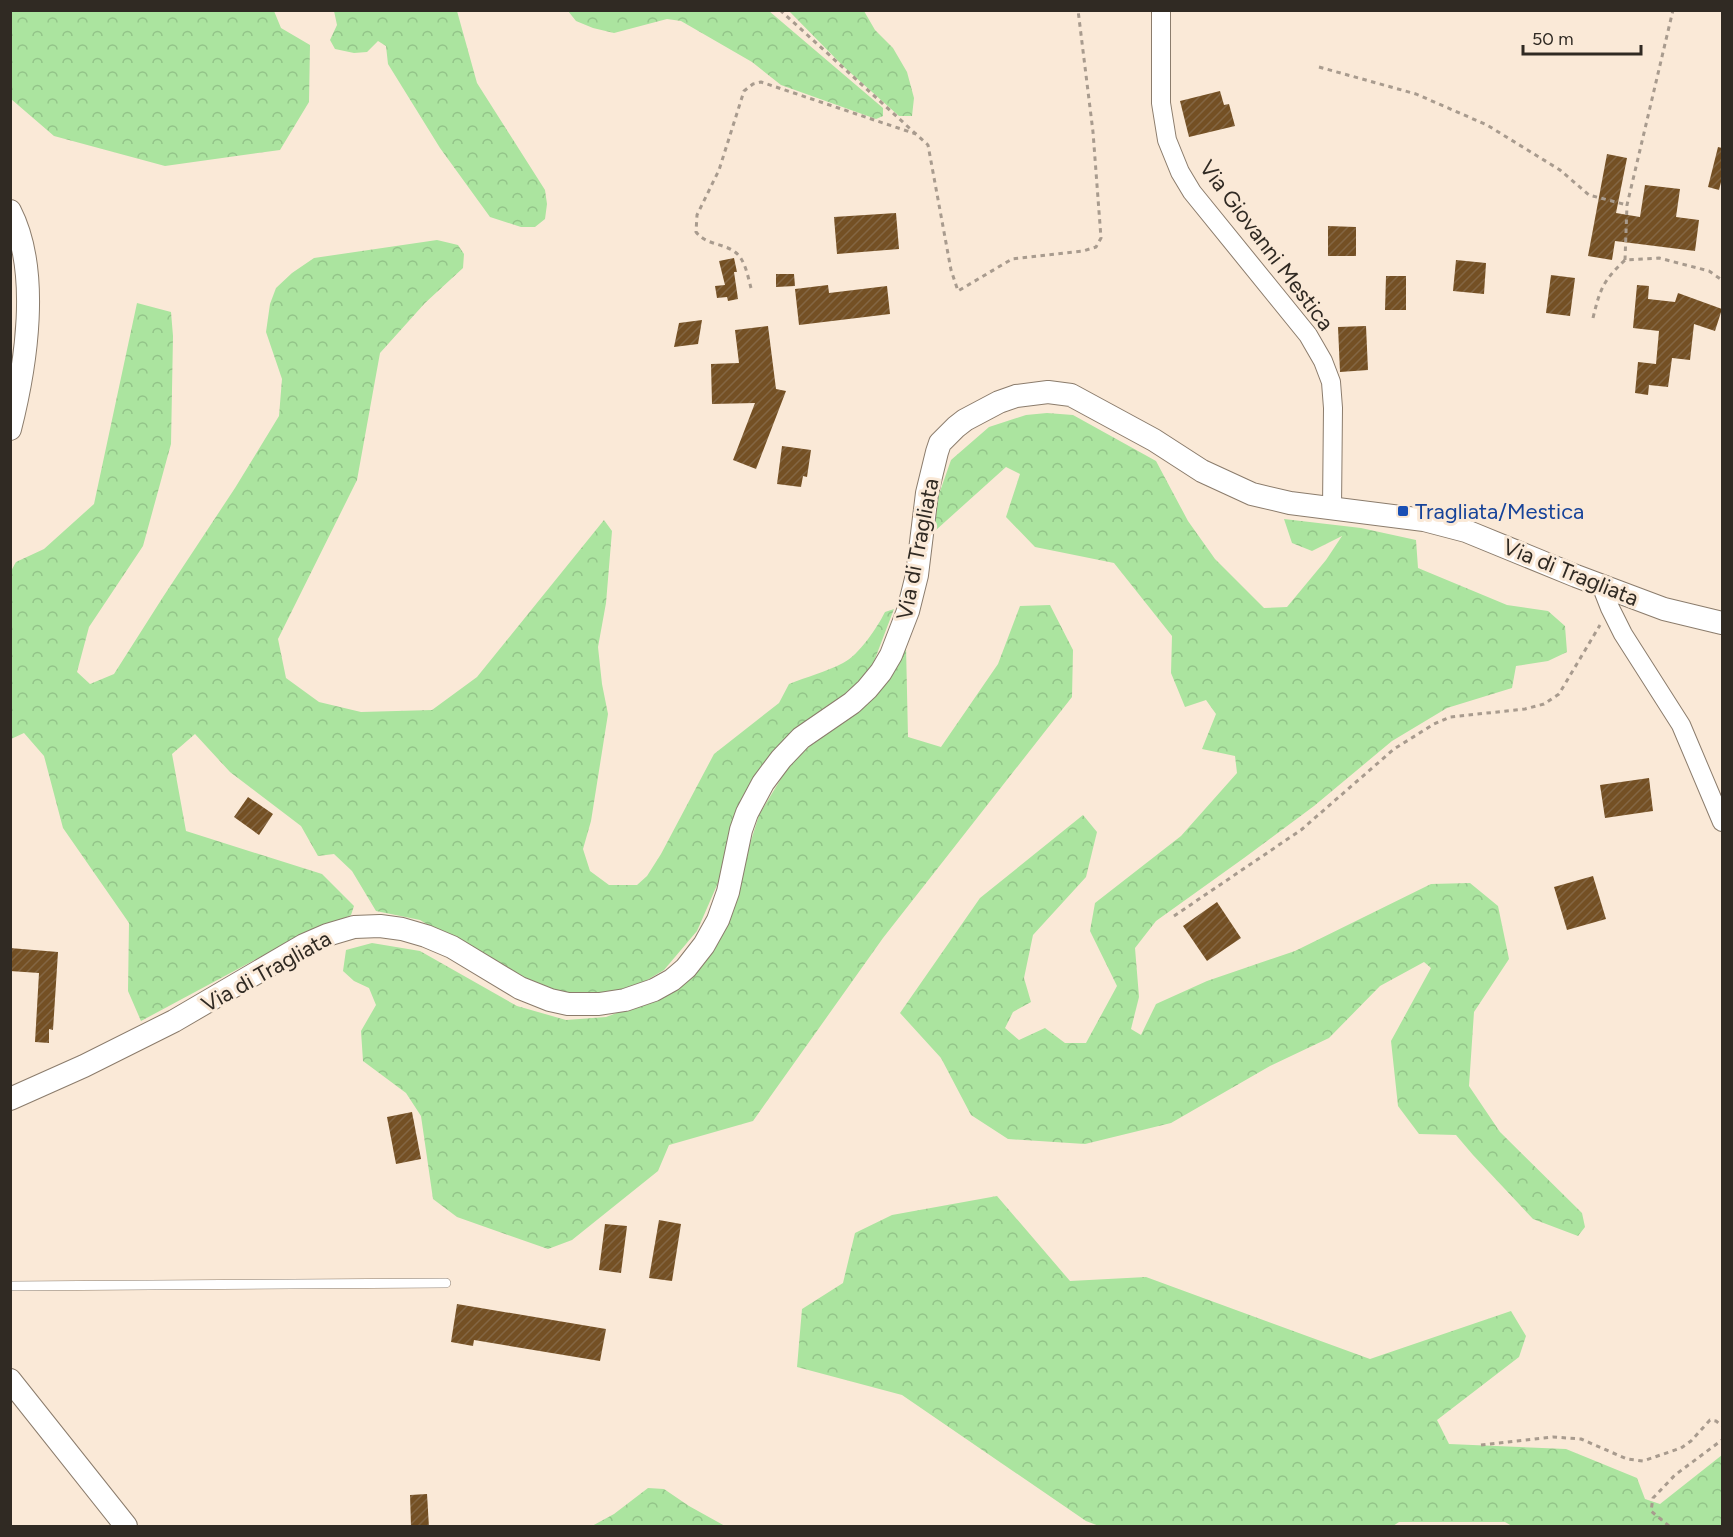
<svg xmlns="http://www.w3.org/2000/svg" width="1733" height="1537" viewBox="0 0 1733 1537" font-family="Figtree,sans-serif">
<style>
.forest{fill:url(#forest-crowns)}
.building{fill:url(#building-hatch)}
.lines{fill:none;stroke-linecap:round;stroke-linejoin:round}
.service-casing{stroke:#8b7c6c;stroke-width:10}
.minor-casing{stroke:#8b7c6c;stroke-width:20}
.tertiary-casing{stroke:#8b7c6c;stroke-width:24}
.path{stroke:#a89b8e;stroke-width:3;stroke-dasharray:4.5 4.5;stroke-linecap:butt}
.service{stroke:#fff;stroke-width:9}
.minor{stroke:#fff;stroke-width:18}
.tertiary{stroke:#fff;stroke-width:22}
.transit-dot{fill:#1a4fb4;stroke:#fae9d7;stroke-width:2}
.labels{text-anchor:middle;stroke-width:6;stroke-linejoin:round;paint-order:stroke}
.street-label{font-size:22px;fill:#302a23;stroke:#fae9d7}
.transit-label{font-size:22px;fill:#164399;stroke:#fae9d7;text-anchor:start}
</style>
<defs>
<pattern id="forest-crowns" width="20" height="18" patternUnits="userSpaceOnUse" patternTransform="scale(1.5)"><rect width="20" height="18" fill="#abe49f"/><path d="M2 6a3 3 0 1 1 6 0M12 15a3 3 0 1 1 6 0" fill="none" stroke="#93c489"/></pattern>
<pattern id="building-hatch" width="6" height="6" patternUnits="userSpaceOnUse" patternTransform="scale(1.5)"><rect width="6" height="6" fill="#745024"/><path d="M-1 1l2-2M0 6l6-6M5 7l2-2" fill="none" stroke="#836643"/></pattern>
</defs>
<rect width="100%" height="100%" fill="#fae9d7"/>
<g class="forest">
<polygon points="11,10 274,11 281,28 310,45 309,102 280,150 165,166 54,136 11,99"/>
<polygon points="334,11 457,11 477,83 545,190 547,204 545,219 535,227 521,227 490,217 440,148 388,64 386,46 378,41 367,52 354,53 335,49 330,40 337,25"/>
<polygon points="568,11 769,11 883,108 883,116 876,119 781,85 752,62 681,21 667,19 614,33 593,28 576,21"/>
<polygon points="789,11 864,11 875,30 893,48 907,72 914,98 912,116 899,116 844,67"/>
<path d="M437,240L458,245L464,254L463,268L425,303L380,353L357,480L278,639L286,678L319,702L361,712L432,710L477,677L604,520L612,531L606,603L598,647L602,684L608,714L591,821L583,849L590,871L609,885H637L647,876L661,854L714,754L779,703L789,684C806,677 826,672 843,663C859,655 877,628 885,612L894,609L870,672L847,697L789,735L721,876L697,931L664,970L632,989L575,999L497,967L420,920L376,911L352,871L334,854L318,856L301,826L230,772L195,734L172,754L186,831L322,874L354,906L351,915L262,956L141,1021L128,991L129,923L63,828L44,756L24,733L11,739V571L16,562L44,549L94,504L137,303L171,312L173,336L171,444L143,546L89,627L77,672L90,684L114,674L163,597L235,488L279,416L282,379L266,332L270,304L276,288L292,273L314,258Z"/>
<polygon points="1047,413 1073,415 1156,461 1188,521 1215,559 1264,608 1287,607 1326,560 1342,536 1312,551 1292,543 1284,519 1361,528 1416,540 1418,568 1507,605 1548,611 1565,626 1567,652 1548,661 1516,666 1512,688 1447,708 1392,741 1314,806 1244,858 1156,921 1135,948 1139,997 1131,1029 1141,1035 1156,1004 1207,981 1295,951 1431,884 1470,883 1498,906 1509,959 1474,1012 1469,1086 1500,1132 1582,1213 1585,1227 1578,1236 1533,1219 1473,1155 1456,1135 1419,1134 1398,1106 1391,1041 1431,968 1424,962 1380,986 1329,1038 1270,1066 1171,1123 1085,1144 1008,1139 971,1115 941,1058 900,1013 980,898 1083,815 1097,832 1086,877 1033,935 1024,978 1031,1002 1013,1012 1005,1028 1019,1040 1045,1028 1065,1043 1086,1043 1117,986 1090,931 1095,903 1181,836 1237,773 1235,756 1202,749 1216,714 1206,700 1185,707 1171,673 1172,636 1114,563 1035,547 1006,517 1020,474 1006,467 936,530 931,517 951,460 989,427 1026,415"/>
<polygon points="1050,605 1073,650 1072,697 883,938 753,1121 669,1145 658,1171 572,1240 548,1249 457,1217 433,1199 421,1116 406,1093 363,1061 361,1031 376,1005 369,988 354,981 343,971 346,950 372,943 420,951 517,1006 566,1020 606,1017 673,992 705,962 724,927 759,815 788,767 829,728 872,700 906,646 908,737 941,747 998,664 1020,606"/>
<polygon points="997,1196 1070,1281 1146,1277 1370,1359 1511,1311 1526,1336 1519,1357 1437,1420 1449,1444 1566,1449 1637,1478 1645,1499 1660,1504 1722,1455 1722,1526 1512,1526 1505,1522 1399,1522 1393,1526 1099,1526 1086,1521 902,1395 797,1367 802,1309 843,1283 855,1233 892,1215"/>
<polygon points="648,1488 664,1489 689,1506 725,1526 592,1526 614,1514"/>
</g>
<g class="building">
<polygon points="1220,91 1224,105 1229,104 1235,126 1189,137 1180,101"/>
<polygon points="1718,147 1722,148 1722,178 1719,190 1708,187"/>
<polygon points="1607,154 1627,158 1616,213 1640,217 1645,185 1680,189 1676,217 1699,220 1695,251 1615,241 1612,260 1588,256"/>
<polygon points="896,213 899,249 837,254 834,217"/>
<polygon points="1328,226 1356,227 1356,256 1328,256"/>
<polygon points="734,258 737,272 734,272 738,299 728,301 727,297 717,298 715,286 725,285 719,261"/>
<polygon points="1456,260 1486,263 1484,294 1453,291"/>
<polygon points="776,274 794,274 795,286 776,287"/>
<polygon points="1551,275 1575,278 1570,316 1546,313"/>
<polygon points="1386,276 1406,276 1406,310 1385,310"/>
<polygon points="828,285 829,293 887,286 890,314 799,325 795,289"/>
<polygon points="1637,285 1649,286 1648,299 1675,302 1678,293 1722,309 1715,331 1694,324 1690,360 1672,358 1668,387 1649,385 1648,395 1635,393 1638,362 1656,364 1659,331 1633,328"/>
<polygon points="702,320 698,344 674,347 679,323"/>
<polygon points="768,326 776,389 786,391 756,469 733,460 755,403 712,404 711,364 739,363 735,330"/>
<polygon points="1366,326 1368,370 1340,372 1338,327"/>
<polygon points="782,446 811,450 807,477 803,476 801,487 777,484"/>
<polygon points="1649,778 1653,811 1605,818 1600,785"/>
<polygon points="248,797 273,814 259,835 234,817"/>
<polygon points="1593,876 1606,919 1567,930 1554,887"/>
<polygon points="1217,902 1241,938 1207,961 1183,926"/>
<polygon points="10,948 58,952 53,1030 49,1029 49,1043 35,1042 39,973 10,971"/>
<polygon points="412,1112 421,1159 396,1164 387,1117"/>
<polygon points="659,1220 681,1224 672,1281 649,1278"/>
<polygon points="605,1224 627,1226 621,1273 599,1270"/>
<polygon points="457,1304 606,1329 600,1361 474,1340 473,1346 451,1342"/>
<polygon points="427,1494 429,1527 411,1527 410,1495"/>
</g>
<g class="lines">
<g class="service-casing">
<polyline id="service" points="10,1286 446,1283"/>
</g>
<g class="minor-casing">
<g id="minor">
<polyline points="1161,10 1161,103 1167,140 1180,172 1192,192 1308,335 1323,361 1331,382 1333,408 1332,508"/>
<polyline points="1601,585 1610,608 1623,634 1681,725 1722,822"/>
</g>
</g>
<g class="tertiary-casing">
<g id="tertiary">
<path d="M10,211C41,271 26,366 10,429"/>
<polyline points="10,1099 84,1066 174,1021 304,945 327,935 354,927 380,926 402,929 426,936 452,947 520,988 550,1000 568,1004 599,1004 625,1000 654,990 672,980 686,968 704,945 718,920 728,892 741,830 747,813 763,783 781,759 801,738 852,703 867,689 881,672 891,655 908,611 917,575 927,493 937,452 940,443 956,427 965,420 999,402 1016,396 1048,392 1071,395 1154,440 1202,471 1252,494 1290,503 1424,520 1466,531 1576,576 1664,609 1722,623"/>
<polyline points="10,1380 126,1526"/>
</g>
</g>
<g class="path">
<polyline points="780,10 928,145 951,270 958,291 1012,259 1083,251 1096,247 1101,238 1093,132 1078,10"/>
<polyline points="1319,67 1416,94 1487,125 1560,170 1589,195 1627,205"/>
<polyline points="1625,260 1627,205 1673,10"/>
<path d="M751,288C748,277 745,259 735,252C723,243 706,245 696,232L697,215L719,170L744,91L753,84L761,82L916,134"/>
<path d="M1593,318C1600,289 1603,281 1625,260L1659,258L1709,271L1722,280"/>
<polyline points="1174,916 1301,830 1394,749 1434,724 1450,717 1525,709 1544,704 1559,694 1600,625"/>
<polyline points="1481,1445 1553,1437 1581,1439 1627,1459 1643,1461 1681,1448 1691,1441 1710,1420 1716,1421 1722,1426"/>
<polyline points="1669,1526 1651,1511 1653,1498 1675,1475 1722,1440"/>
</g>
<use href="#service" class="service"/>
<use href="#minor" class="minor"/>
<use href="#tertiary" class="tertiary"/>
</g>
<rect class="transit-dot" x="1397" y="505" width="12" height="12" rx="3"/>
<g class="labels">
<g class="street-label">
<text transform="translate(1267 245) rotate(53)" y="8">Via Giovanni Mestica</text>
<text transform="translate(917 549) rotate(-79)" y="8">Via di Tragliata</text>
<text transform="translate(1571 572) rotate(22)" y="8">Via di Tragliata</text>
<text transform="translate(266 971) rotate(-29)" y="8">Via di Tragliata</text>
</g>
<g class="transit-label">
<text x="1415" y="519">Tragliata/Mestica</text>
</g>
</g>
<rect width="1733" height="1537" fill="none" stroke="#302a23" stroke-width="24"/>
<path d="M1523 45v9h118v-9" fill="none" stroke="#302a23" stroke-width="3"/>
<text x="1532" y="45" font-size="18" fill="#302a23" stroke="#fae9d7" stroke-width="4.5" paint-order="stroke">50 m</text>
</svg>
